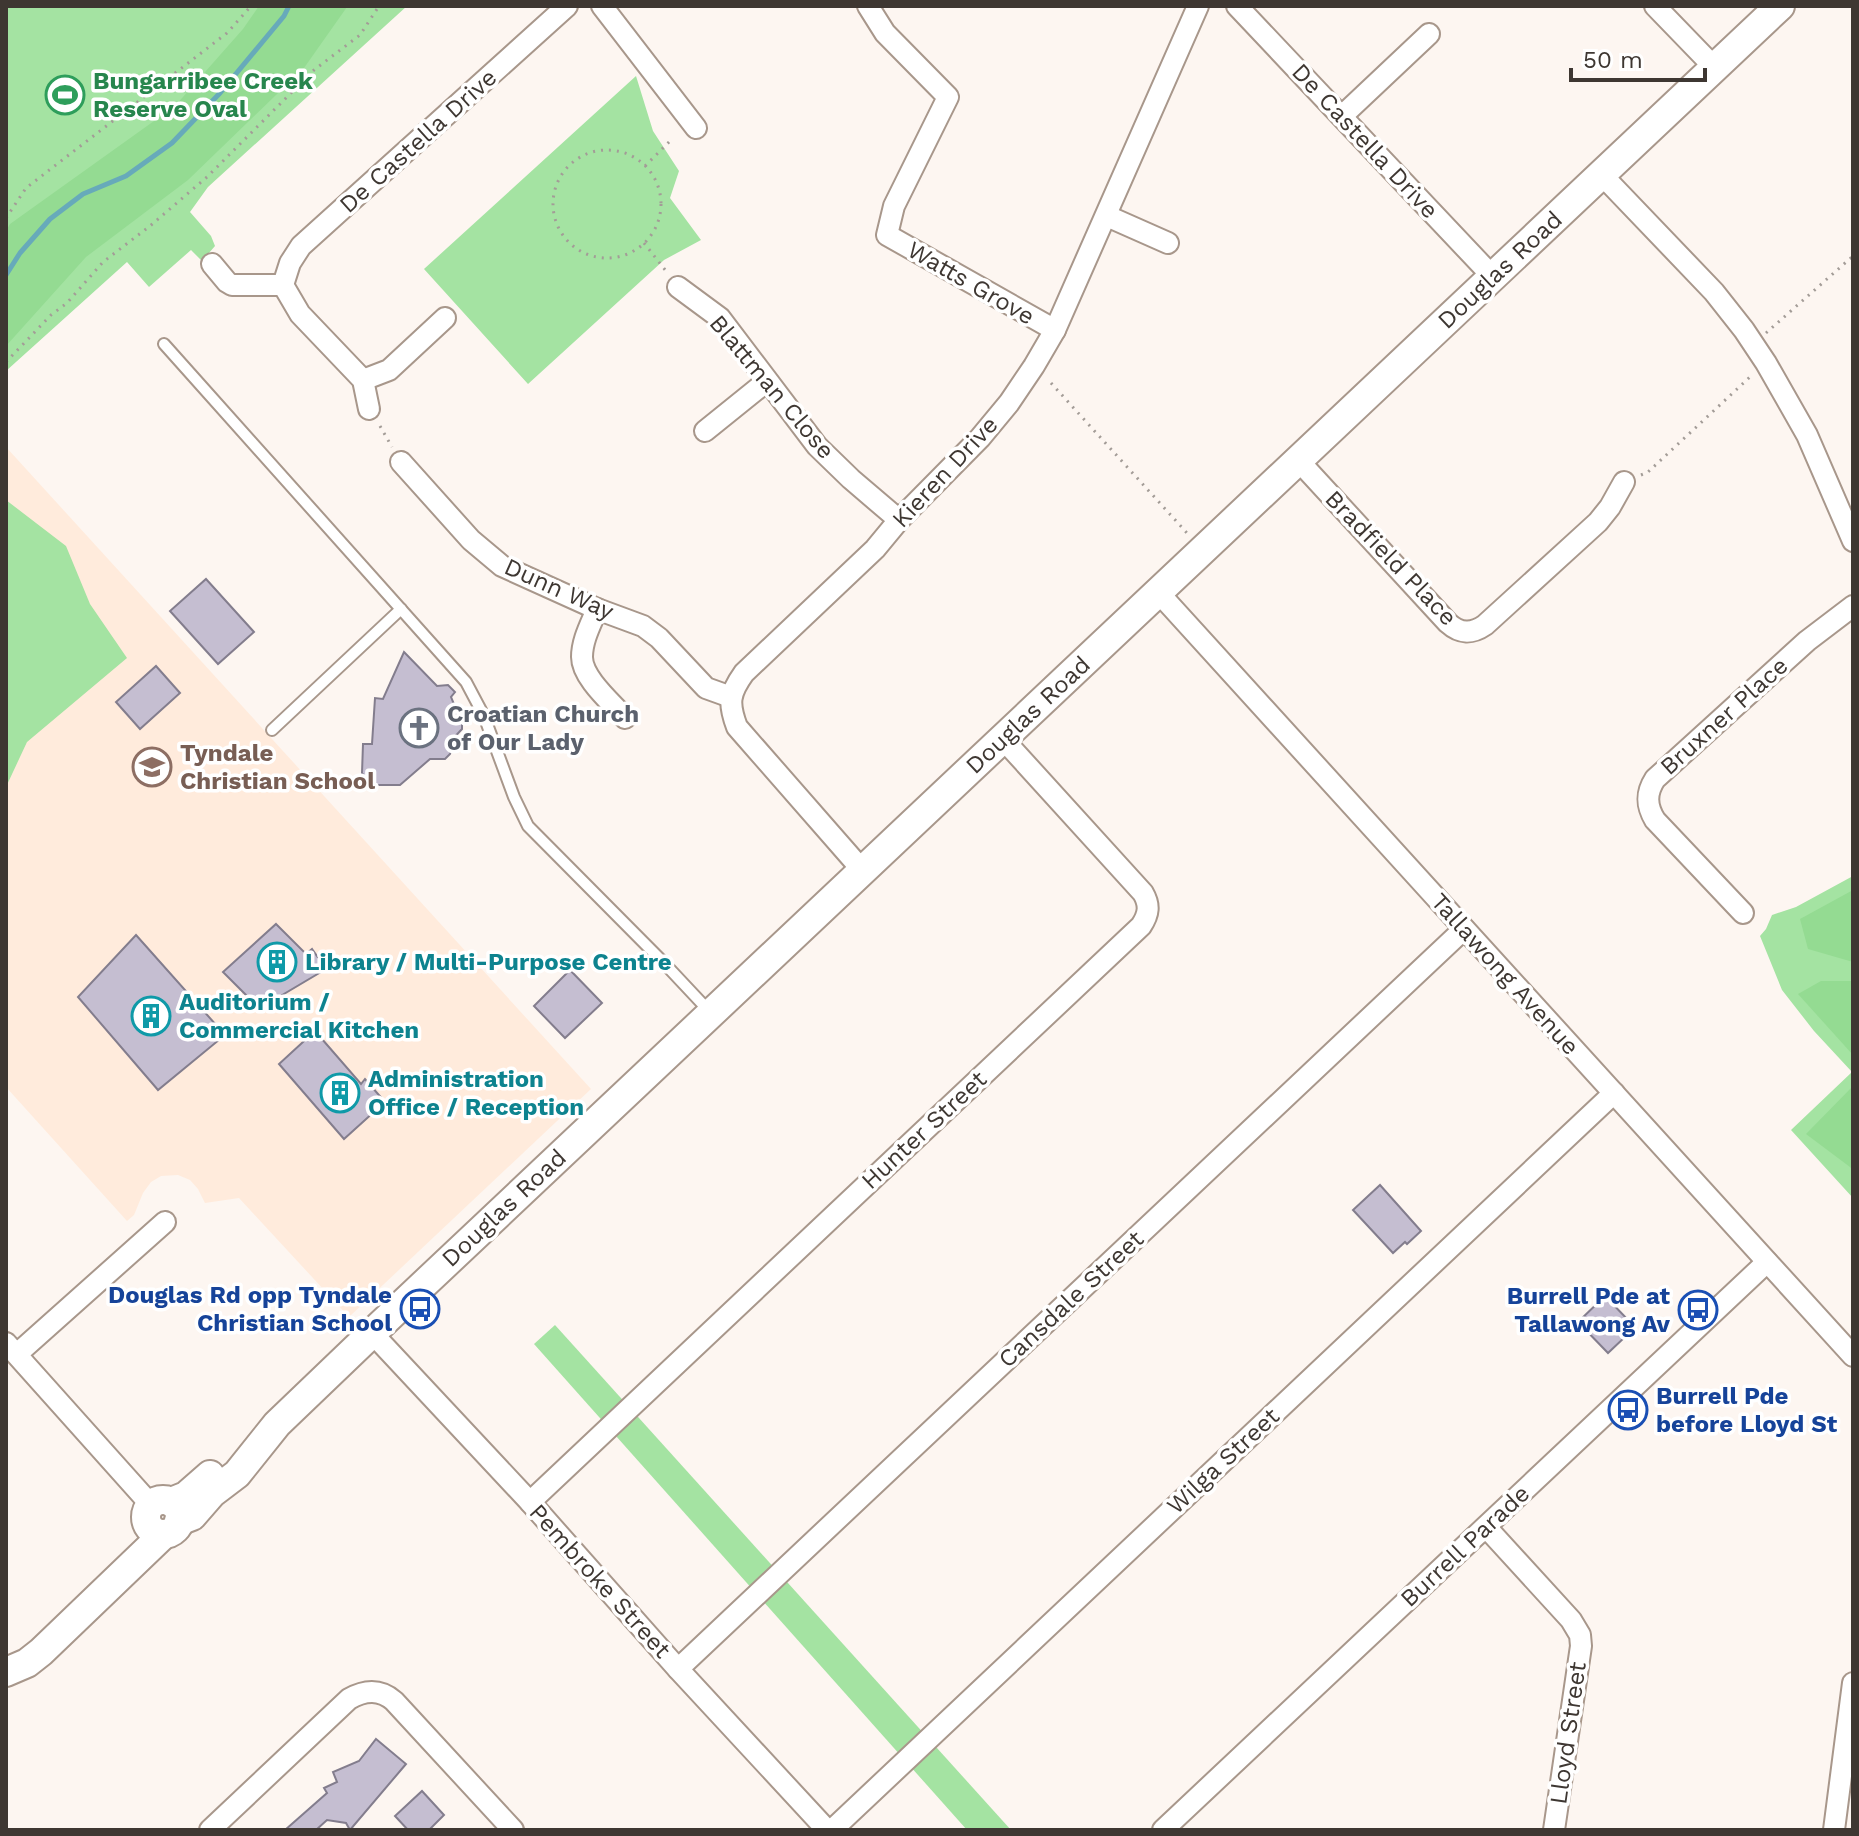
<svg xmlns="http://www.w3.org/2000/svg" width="1859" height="1836" viewBox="0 0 1859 1836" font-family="'Work Sans',sans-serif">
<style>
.built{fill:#ffebdc}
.green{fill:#a4e3a2}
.forest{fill:#94db92}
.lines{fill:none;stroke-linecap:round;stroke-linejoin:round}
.stream{stroke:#67aaba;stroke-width:5}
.building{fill:#c5bed1;stroke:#837d8d;stroke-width:2}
.lane-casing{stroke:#a8978b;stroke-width:14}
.street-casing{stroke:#a8978b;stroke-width:24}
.secondary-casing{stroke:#a8978b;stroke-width:32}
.path{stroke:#a39c97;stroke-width:3;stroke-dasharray:2 6;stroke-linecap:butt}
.lane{stroke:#fff;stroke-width:10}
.street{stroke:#fff;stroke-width:20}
.secondary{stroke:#fff;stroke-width:28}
.labels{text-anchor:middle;stroke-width:7;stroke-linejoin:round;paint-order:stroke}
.leisure-label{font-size:24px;font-weight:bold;fill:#27864d;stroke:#fff;text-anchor:start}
.street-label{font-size:24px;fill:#3e3732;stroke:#fff}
.worship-label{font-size:24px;font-weight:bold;fill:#5b616d;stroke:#fff;text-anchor:start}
.education-label{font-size:24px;font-weight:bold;fill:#785e54;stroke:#fff;text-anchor:start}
.culture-label{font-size:24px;font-weight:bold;fill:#0d838f;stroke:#fff;text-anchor:start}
.transit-label{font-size:24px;font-weight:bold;fill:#164399;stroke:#fff;text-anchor:end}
</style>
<rect width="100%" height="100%" fill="#fdf6f1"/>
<polygon class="built" points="6,447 591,1089 349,1317 239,1198 205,1203 198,1189 190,1180 178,1175 161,1176 151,1182 143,1193 134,1215 127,1221 6,1087"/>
<g class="green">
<polygon points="6,6 407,6 208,187 190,212 211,236 215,246 202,261 191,250 149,287 127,262 6,371"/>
<polygon points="636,76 653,131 679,171 670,198 701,240 664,260 528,384 424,269"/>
<polygon points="6,500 66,546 90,604 127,658 27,742 6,787"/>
<polygon points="1853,876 1853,1198 1791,1130 1852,1072 1814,1031 1782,990 1760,936 1766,929 1772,915 1796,907"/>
<polygon points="555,1325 1011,1830 967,1830 534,1344"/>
</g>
<g class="forest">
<polygon points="259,6 347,7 304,68 188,180 86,257 6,346 6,231 10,224 175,106 243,29"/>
<polygon points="1853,890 1853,962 1808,949 1800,919"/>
<polygon points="1821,981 1853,981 1853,1055 1798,994"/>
<polygon points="1853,1086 1853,1171 1850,1167 1806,1134"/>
</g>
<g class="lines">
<polyline class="stream" points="6,275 20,253 50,219 83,194 126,176 172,143 220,93 284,16 289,6"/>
</g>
<g class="building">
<polygon points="206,579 254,632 218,664 170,611"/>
<polygon points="404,652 437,686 448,685 455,692 451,697 462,724 462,729 449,743 452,747 450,754 445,759 430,759 400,785 370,785 362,773 363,744 372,744 375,698 383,699"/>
<polygon points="156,666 180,693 140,729 116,702"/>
<polygon points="276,924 306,954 312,949 326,969 272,1001 269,998 258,1007 223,972"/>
<polygon points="136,935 225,1035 158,1090 78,997"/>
<polygon points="570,970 602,1003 565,1038 534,1006"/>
<polygon points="315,1031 361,1084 365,1079 385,1102 344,1139 279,1064"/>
<polygon points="1380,1185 1421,1231 1407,1244 1405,1242 1393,1253 1353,1210"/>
<polygon points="1605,1296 1631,1323 1622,1332 1626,1336 1608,1353 1578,1322"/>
<polygon points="376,1739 406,1764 350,1830 346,1823 327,1820 316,1830 285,1830 327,1793 324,1788 337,1782 333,1772 359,1761"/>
<polygon points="422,1791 444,1815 429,1830 408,1830 395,1816"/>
</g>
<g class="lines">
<g class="lane-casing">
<g id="lane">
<polyline points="164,344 466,682 484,716 514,797 528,826 664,963 710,1012"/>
<polyline points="272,730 401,609"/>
</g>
</g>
<g class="street-casing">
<g id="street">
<polyline points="602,6 696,128"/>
<polyline points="868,6 885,33 948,97 894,206 887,235 1055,330"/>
<polyline points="1237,6 1493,277"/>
<polyline points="1655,6 1715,68"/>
<polyline points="1342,116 1429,34"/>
<polyline points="1602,175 1714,292 1744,330 1766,363 1807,435 1853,541"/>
<polyline points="1107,216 1168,243"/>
<polyline points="212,264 227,282 232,285 283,285"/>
<polyline points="283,285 290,263 301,246 567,6"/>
<polyline points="283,285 300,314 363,380 369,409"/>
<polyline points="678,287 720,318 817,446 851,479 899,520"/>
<polyline points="363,380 389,370 445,318"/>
<polyline points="705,431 767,381"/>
<path d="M1298,460L1448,623C1460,634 1472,634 1485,625L1598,522L1610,507L1624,482"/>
<polyline points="401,462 471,540 502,566 597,609 643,626 659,638 706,688 731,697"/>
<polyline points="1158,592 1853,1356"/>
<path d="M597,609C591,624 582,640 582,657C582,678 612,703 625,718"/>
<path d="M863,871L737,727C728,703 729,694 744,673L875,549L899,520L980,438L1009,403L1034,366L1055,330L1198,6"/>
<path d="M1743,913L1655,820C1646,805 1646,793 1655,779L1807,641L1853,606"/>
<polyline points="372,1333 530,1502 678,1669 827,1830"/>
<polyline points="6,1343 151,1505"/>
<polyline points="17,1354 165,1222"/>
<path d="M530,1502L1141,926C1149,914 1150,905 1143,893L1003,739"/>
<polyline points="1486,1527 1571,1620 1580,1635 1581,1646 1554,1830"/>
<polyline points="678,1669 1464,929"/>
<path d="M210,1830L349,1699C365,1690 380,1689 394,1701L513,1830"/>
<polyline points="832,1830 1614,1093"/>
<polyline points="1163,1830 1767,1262"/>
<polyline points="1834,1830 1853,1683"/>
</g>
</g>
<g class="secondary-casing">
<g id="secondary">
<circle cx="163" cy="1517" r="17"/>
<polyline points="171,1502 186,1496 210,1475"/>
<polyline points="179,1521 192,1516 212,1493 237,1474 277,1424 372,1333 1780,6"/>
<polyline points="6,1672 27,1663 41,1652 164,1534"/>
</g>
</g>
<g class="path">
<circle cx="607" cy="204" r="54"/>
<polyline points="645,166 671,140"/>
<polyline points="6,218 26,188 227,33 251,6"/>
<polyline points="644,243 666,271"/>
<polyline points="1766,333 1853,256"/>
<polyline points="6,362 51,315 67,303 103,262 150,226 207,177 314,70 360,35 379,6"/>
<polyline points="1051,383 1187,533"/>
<polyline points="380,426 392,447"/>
<polyline points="1641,475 1648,472 1751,376"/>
</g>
<use href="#lane" class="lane"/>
<use href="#street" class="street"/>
<use href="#secondary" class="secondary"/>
</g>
<defs>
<g id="stadium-ring" transform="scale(2)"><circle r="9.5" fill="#fff" stroke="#2e9e5b" stroke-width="1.5"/><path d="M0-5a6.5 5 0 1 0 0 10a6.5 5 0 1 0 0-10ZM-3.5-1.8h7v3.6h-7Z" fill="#2e9e5b"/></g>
<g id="church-ring" transform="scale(2)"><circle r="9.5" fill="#fff" stroke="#6b7280" stroke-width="1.5"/><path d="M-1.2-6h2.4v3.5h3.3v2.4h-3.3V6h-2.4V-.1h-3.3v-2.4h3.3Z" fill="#6b7280"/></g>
<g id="school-ring" transform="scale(2)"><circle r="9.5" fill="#fff" stroke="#8d6e63" stroke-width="1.5"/><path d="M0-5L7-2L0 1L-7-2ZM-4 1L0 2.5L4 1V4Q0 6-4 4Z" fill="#8d6e63"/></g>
<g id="building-ring" transform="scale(2)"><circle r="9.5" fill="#fff" stroke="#0f9aa8" stroke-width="1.5"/><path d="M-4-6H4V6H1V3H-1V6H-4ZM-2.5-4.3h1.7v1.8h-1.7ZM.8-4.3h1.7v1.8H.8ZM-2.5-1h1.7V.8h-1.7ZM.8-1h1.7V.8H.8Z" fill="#0f9aa8"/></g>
<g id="bus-ring" transform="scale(2)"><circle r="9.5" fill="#fff" stroke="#1a4fb4" stroke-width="1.5"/><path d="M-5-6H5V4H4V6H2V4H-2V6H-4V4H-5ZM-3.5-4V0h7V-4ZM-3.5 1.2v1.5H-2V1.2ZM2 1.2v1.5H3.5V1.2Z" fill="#1a4fb4"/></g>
</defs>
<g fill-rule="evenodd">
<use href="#stadium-ring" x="65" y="95"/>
<use href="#church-ring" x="419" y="728"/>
<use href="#school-ring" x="152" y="767"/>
<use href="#building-ring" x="277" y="962"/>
<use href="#building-ring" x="151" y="1016"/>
<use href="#building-ring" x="340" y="1093"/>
<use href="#bus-ring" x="420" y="1309"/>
<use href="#bus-ring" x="1698" y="1310"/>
<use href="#bus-ring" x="1628" y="1410"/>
</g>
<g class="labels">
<g class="leisure-label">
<text x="93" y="89">Bungarribee Creek<tspan x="93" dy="28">Reserve Oval</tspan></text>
</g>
<g class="street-label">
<text transform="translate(418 141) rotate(-42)" y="8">De Castella Drive</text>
<text transform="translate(1365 141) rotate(47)" y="8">De Castella Drive</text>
<text transform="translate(1500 270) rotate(-43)" y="8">Douglas Road</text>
<text transform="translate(971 283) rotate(30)" y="8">Watts Grove</text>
<text transform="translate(772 387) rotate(50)" y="8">Blattman Close</text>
<text transform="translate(945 472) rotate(-47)" y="8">Kieren Drive</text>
<text transform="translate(1391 558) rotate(46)" y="8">Bradfield Place</text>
<text transform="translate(559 589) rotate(24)" y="8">Dunn Way</text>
<text transform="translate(1028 715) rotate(-43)" y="8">Douglas Road</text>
<text transform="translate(1724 716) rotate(-42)" y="8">Bruxner Place</text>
<text transform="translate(1505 974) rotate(48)" y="8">Tallawong Avenue</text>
<text transform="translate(924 1130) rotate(-43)" y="8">Hunter Street</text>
<text transform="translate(504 1208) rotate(-43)" y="8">Douglas Road</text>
<text transform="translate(1071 1299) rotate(-43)" y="8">Cansdale Street</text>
<text transform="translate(1223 1461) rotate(-43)" y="8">Wilga Street</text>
<text transform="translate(1465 1546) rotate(-43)" y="8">Burrell Parade</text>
<text transform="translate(600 1581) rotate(48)" y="8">Pembroke Street</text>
<text transform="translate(1568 1733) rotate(-82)" y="8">Lloyd Street</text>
</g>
<g class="worship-label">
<text x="447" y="722">Croatian Church<tspan x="447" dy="28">of Our Lady</tspan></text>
</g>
<g class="education-label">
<text x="180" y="761">Tyndale<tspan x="180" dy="28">Christian School</tspan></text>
</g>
<g class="culture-label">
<text x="305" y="970">Library / Multi-Purpose Centre</text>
<text x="179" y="1010">Auditorium /<tspan x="179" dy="28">Commercial Kitchen</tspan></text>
<text x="368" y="1087">Administration<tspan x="368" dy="28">Office / Reception</tspan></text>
</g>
<g class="transit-label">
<text x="392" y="1303">Douglas Rd opp Tyndale<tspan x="392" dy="28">Christian School</tspan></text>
<text x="1670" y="1304">Burrell Pde at<tspan x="1670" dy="28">Tallawong Av</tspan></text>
<text x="1656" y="1404" text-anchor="start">Burrell Pde<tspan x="1656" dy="28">before Lloyd St</tspan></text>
</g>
</g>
<rect width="1859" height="1836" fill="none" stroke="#3e3732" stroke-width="16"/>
<path d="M1571 68v12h134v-12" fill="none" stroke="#3e3732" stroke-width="4"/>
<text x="1583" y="68" font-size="24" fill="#3e3732" stroke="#ffffff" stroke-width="6" paint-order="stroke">50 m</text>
</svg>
